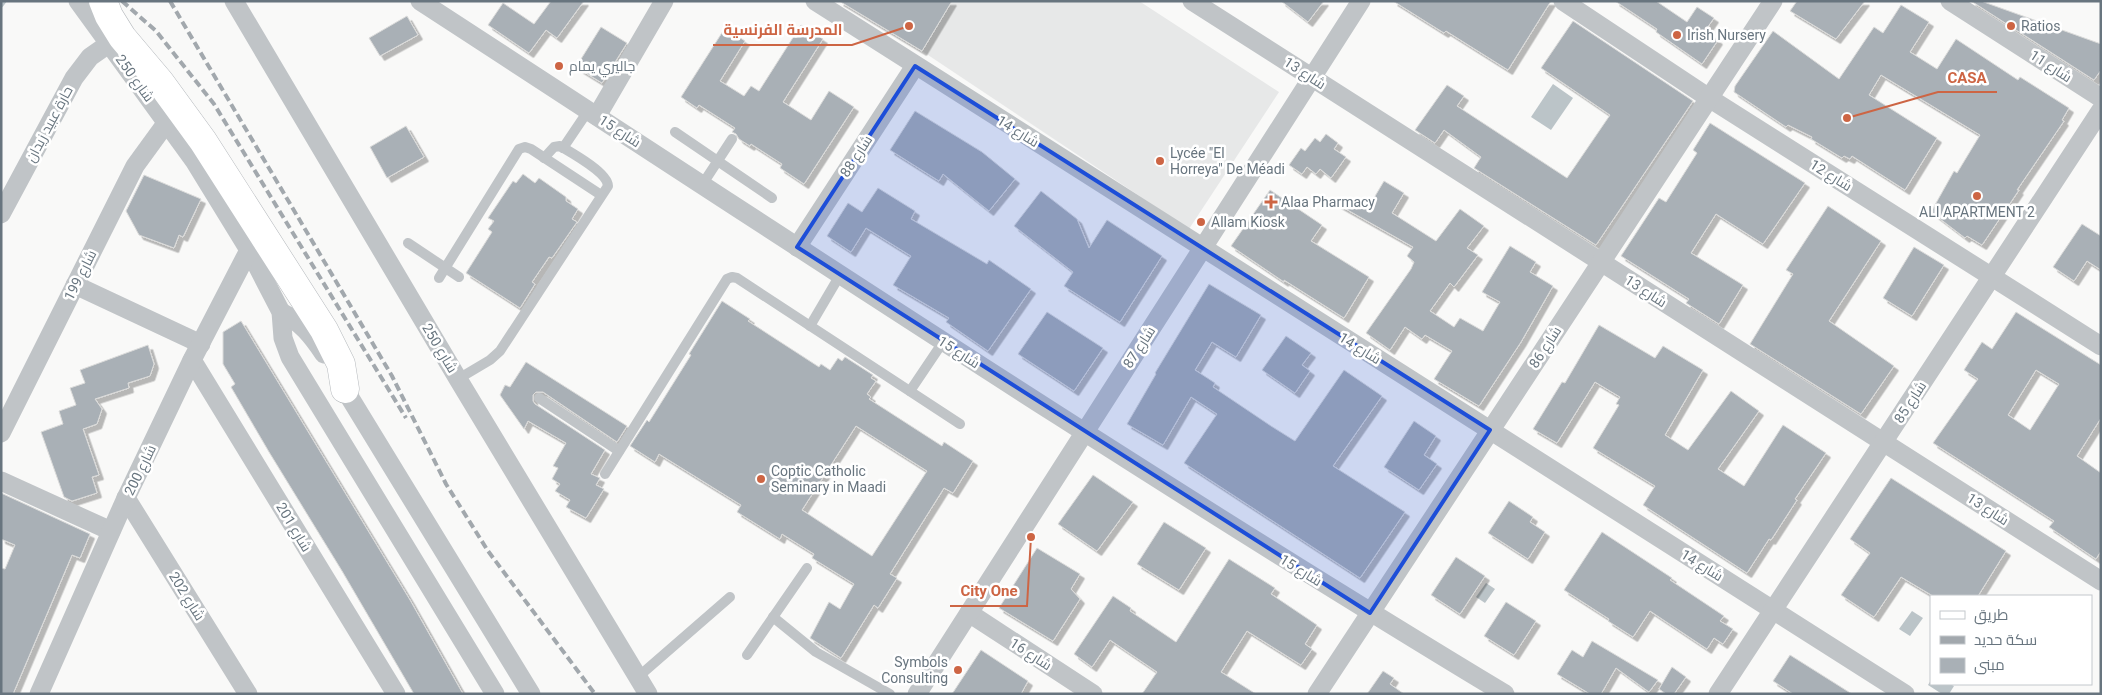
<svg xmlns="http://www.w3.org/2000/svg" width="2102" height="695" viewBox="0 0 2102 695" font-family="Roboto,Cairo,sans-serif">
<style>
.built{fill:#e7e8e8}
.water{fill:#bbc4c8}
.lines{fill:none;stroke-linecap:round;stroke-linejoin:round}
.stream{stroke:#bbc4c8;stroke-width:5}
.building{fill:#a9b0b6;stroke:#dbdbda;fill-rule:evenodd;filter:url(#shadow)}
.secondary-casing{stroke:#b5b9bd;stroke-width:29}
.service{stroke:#c0c4c7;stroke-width:10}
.minor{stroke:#c0c4c7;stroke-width:19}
.secondary{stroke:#fff;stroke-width:28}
.rail{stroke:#a2a8ad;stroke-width:4;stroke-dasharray:8 4;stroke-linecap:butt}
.marked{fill:#1d4ed8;fill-opacity:0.2;stroke:#1d4ed8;stroke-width:4;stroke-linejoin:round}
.poi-dot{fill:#cd6544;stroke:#fff;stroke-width:2}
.labels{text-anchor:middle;stroke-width:5;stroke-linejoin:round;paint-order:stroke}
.poi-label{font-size:14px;fill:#68757f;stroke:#fff;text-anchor:start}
.street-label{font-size:14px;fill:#68757f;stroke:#fff}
.leader{fill:none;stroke:#cd6544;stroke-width:2}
.callout-dot{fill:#cd6544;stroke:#fff;stroke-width:2}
.callout-label{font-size:15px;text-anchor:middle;font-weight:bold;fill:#cd6544;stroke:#fff;stroke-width:5;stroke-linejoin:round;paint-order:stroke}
</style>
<defs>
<filter id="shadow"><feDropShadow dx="4.5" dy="4.5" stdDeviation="0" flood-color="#0004"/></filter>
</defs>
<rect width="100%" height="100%" fill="#f9f9f8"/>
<polygon class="built" points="952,1 1139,1 1279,92 1189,229 922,51"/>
<g class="water">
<polygon points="1553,84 1573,98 1551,130 1531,117"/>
<polygon points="1486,583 1495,589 1485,603 1476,597"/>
<polygon points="1912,611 1923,618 1910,636 1899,629"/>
<polygon points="1931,680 1931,684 1950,684 1954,686 1949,694 1942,694 1928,685"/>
</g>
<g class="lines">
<polyline class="stream" points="1,5 4,1"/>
</g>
<g class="building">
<polygon points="551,1 584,1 557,38 546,30 529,53 488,25 503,3 534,24"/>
<polygon points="839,1 952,1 922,51"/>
<polygon points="1281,1 1324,1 1308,22"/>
<polygon points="1393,1 1551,1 1508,70 1446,31 1444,33"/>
<polygon points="1615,1 1656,1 1687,22 1697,7 1714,18 1705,31 1718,40 1702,64 1656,32 1657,29"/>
<polygon points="1797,1 1865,1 1836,39 1790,11"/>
<polygon points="1971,1 1981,1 2101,44 2101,70 2094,80"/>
<polygon points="1901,5 1929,22 1910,52 1937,69 1956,39 2018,80 2020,77 2069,108 2062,120 2064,121 2017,190 2019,190 1982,245 1967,236 1965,238 1931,212 1954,171 1957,173 1980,135 1881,75 1869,95 1937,138 1905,190 1852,156 1850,159 1844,156 1842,158 1811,139 1812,137 1788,125 1786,127 1734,92 1735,86 1773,31 1839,79 1874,27 1883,33"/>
<polygon points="407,16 418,35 380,56 369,38"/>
<polygon points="1573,21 1693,101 1596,245 1474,168 1481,157 1444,130 1435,143 1415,130 1447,85 1464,96 1457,106 1567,178 1610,115 1541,68"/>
<polygon points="801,25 823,39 783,102 811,120 829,91 854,107 804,184 780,168 782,164 751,144 750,146 739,139 736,134 732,132 735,128 699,105 697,108 681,97 725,28 745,41 720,81 744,96 751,86 759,91"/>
<polygon points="601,27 627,43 602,83 576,67"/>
<polygon points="915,111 982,152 1015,179 989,211 943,174 939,181 890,150"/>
<polygon points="1710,123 1805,183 1763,244 1716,214 1691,253 1743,285 1719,324 1686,303 1689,299 1621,256 1659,198 1666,202 1697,153 1693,150"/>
<polygon points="406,126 424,157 387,178 370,147"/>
<polygon points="1326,134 1338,143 1334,149 1346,157 1331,178 1320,169 1316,174 1307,167 1302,174 1289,165 1301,148 1305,151 1315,138 1320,142"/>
<polygon points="523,174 535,183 539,178 566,197 566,201 578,209 572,219 577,222 552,258 549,257 532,282 535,284 520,308 466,273 492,232 488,229 494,221 488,218 513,181 516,183"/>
<polygon points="144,175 201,199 183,237 179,235 174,248 139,235 126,211"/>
<polygon points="1384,181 1404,193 1392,213 1436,241 1460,209 1484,226 1467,248 1478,255 1454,287 1450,283 1430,311 1454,327 1460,318 1483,331 1500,302 1482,292 1510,246 1536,262 1530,272 1553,286 1521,342 1479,406 1434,379 1452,351 1425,335 1422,339 1405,327 1390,350 1366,333 1411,269 1414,262 1407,256 1413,247 1337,204 1368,208"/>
<polygon points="878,188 915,211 911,219 987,264 989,260 1031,289 988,351 946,322 949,318 893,285 911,256 866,228 851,252 827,236 848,203 862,212"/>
<polygon points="1270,190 1322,225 1311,241 1369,277 1344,318 1284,280 1284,282 1231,246"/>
<polygon points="1041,191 1077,219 1089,248 1107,220 1162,256 1120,322 1064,286 1073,272 1014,226"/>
<polygon points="1828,206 1881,241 1829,321 1894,366 1861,414 1750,344 1793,274 1786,270"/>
<polygon points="2082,224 2101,236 2101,270 2087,261 2074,281 2053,267"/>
<polygon points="1914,247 1944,265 1912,316 1883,298"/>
<polygon points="1209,284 1261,315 1236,357 1212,342 1195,370 1215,383 1213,387 1271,426 1295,441 1344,370 1382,396 1333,466 1405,512 1360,578 1184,463 1217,414 1191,397 1163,445 1127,424 1156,374 1155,373"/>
<path d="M722,301L750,319L748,321L819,367L821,364L830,370L838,358L842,361L845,357L873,375L871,378L876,381L867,394L871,397L869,399L942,446L944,442L973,461L953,493L944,488L890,574L897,578L878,608L874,605L841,658L810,638L829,602L840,609L854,584L812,558L814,554L782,534L780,539L737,512L741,505L659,454L655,462L630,446L647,420L649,422L691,355L689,354ZM856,426L927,471L872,556L802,510Z"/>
<polygon points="1047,312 1103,348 1074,391 1018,354"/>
<path d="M2016,312L2101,365V418L2077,456L2101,473V551L2096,559L2049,527L2054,521L1933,443L1978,379L1964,370L1982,342L1992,349ZM2036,370L2059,384L2030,430L2008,415Z"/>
<polygon points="241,321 410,600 463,694 414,694 342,571 269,452 231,387 235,384 223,364 223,332"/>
<polygon points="1599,325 1655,358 1663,346 1703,370 1665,435 1688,450 1731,391 1759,411 1718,469 1744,486 1783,425 1826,453 1795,499 1797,500 1771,540 1769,539 1747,573 1643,505 1655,486 1593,448 1619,405 1616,404 1620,397 1595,382 1557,443 1533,429 1562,382 1565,383"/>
<polygon points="1286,336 1311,353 1302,365 1310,371 1295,393 1262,370"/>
<polygon points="148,345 154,364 150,376 128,383 129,388 95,399 102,409 97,424 83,429 99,475 92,477 97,493 72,501 64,497 41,432 63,424 59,411 76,405 70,388 85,383 80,370"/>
<polygon points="526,362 627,426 617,442 543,392 536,392 533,395 533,401 535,404 605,450 591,474 600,478 596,485 604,489 586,518 566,507 570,500 555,491 560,484 552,479 558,468 553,466 566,443 528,421 524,429 500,395 505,385 510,387"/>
<polygon points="1414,421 1436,436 1424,455 1437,464 1419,490 1384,467"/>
<polygon points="1093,475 1133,502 1097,551 1058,524"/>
<polygon points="1891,478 2006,551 1978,596 1933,596 1901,577 1874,617 1841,595 1870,553 1850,539"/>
<polygon points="1,493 90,534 80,558 72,555 13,694 1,694 1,568 5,569 15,545 1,539"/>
<polygon points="1509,501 1533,517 1530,522 1545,532 1528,559 1488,533"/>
<polygon points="1164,522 1206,548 1179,590 1137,564"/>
<polygon points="1602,532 1672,578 1670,580 1724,616 1720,621 1733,629 1723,644 1714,638 1707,649 1650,611 1633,637 1608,621 1609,619 1564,590"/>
<polygon points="1037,548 1080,574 1071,589 1080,599 1053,641 999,608"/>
<polygon points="1456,557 1485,576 1460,614 1431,595"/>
<polygon points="1229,559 1275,588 1271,594 1317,625 1305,644 1312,649 1301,665 1247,631 1221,672 1256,694 1142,694 1157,672 1110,640 1092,667 1074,654 1113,596 1131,608 1130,611 1176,642"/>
<polygon points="1506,602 1536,621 1514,655 1484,636"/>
<polygon points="1592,641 1658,680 1649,692 1616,668 1601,694 1590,694 1557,674 1572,650 1583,657"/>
<polygon points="981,650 1028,681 1021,694 952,694"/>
<polygon points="1790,655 1852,694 1793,694 1773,681"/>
<polygon points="1672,667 1686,677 1674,694 1666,694 1659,689"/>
<polygon points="1383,671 1394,678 1390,684 1404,694 1367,694"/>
</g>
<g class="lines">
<g class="secondary-casing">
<polyline id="secondary" points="103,1 109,16 122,37 160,82 203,141 324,330 341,364 345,389"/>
</g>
<g class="service">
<polyline points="675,132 772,198"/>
<polyline points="563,148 588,111"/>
<polyline points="702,185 732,139"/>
<polyline points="408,243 459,277"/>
<polyline points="439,278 519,149 525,147 531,149 601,195"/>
<polyline points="810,326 840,275"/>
<path d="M458,379L490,360L500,351L608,186C608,173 572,153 560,146L554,147L544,158"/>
<polyline points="910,391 943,342"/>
<polyline points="539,398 619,451"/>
<polyline points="605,474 727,279 732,277 737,278 960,424"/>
<polyline points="773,617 816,652 890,694"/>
<polyline points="747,655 807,568"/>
<polyline points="638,677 730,597"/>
</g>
<g class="minor">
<polyline points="78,1 195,162 249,250 281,312 283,338 290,357 495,694"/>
<polyline points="234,1 458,379 648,694"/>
<path d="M420,1C780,235 1137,472 1505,694"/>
<polyline points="815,1 1905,694"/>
<polyline points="1192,1 2101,581"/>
<polyline points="1563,1 1709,98 2101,346"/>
<polyline points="1950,1 2101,98"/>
<polyline points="597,116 664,1"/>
<polyline points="1,214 74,78 90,57 110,43"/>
<polyline points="797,247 915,66"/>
<polyline points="75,285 201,344"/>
<path d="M281,312C301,322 312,336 324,354"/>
<polyline points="192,360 396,694"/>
<polyline points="339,380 531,694"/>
<polyline points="1,433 135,166 167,122"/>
<polyline points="1,481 111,531"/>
<polyline points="126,498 248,694"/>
<polyline points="969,613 1093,694"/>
<polyline points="39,694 126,498 192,360 249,250"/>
<polyline points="917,694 1361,1"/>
<polyline points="1317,694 1773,1"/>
<polyline points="1718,694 2101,110"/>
</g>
<use href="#secondary" class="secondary"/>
<g class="rail">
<polyline points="122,1 156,31 214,104 406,418"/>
<polyline points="170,1 392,376 446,484 488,551 595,694"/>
</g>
</g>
<path class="marked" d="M915,66L1490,430L1370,613L797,247Z"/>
<g class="poi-dot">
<circle cx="2011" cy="26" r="5"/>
<circle cx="1677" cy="35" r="5"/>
<circle cx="559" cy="66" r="5"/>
<circle cx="1160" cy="161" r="5"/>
<circle cx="1977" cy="196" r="5"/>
<path d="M1268.5 194.5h5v5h5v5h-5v5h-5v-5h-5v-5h5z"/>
<circle cx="1201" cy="222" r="5"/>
<circle cx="761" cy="479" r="5"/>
<circle cx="958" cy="670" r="5"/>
</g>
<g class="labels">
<g class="poi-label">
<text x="2021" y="31">Ratios</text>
<text x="1687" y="40">Irish Nursery</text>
<text x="569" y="71">جاليري يمام</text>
<text x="1170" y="158">Lycée "El<tspan x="1170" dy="16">Horreya" De Méadi</tspan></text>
<text x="1281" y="207">Alaa Pharmacy</text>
<text x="1977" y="217" text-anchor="middle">ALI APARTMENT 2</text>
<text x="1211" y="227">Allam Kiosk</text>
<text x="771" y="476">Coptic Catholic<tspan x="771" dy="16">Seminary in Maadi</tspan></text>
<text x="948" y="667" text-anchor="end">Symbols<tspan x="948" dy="16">Consulting</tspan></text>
</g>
<g class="street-label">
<text transform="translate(2051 66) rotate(33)" y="5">شارع 11</text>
<text transform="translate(1305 73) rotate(33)" y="5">شارع 13</text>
<text transform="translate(135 78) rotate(54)" y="5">شارع 250</text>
<text transform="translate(49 124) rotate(-62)" y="5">حارة عبيد زيدان</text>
<text transform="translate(620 131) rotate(33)" y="5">شارع 15</text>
<text transform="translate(1018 131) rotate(32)" y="5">شارع 14</text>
<text transform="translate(856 156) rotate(-57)" y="5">شارع 88</text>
<text transform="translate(1831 175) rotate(32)" y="5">شارع 12</text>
<text transform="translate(80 275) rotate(-63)" y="5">شارع 199</text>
<text transform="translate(1646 291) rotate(33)" y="5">شارع 13</text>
<text transform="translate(1139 347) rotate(-57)" y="5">شارع 87</text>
<text transform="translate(1545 347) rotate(-57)" y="5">شارع 86</text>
<text transform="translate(440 348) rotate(59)" y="5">شارع 250</text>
<text transform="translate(1360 348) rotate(32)" y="5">شارع 14</text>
<text transform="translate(959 352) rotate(33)" y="5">شارع 15</text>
<text transform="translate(1910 402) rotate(-57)" y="5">شارع 85</text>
<text transform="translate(140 470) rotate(-64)" y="5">شارع 200</text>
<text transform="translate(1988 509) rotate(33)" y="5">شارع 13</text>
<text transform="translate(294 527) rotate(59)" y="5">شارع 201</text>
<text transform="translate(1702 565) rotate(32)" y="5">شارع 14</text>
<text transform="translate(1301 570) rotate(32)" y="5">شارع 15</text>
<text transform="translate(187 596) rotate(58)" y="5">شارع 202</text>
<text transform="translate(1031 654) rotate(33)" y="5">شارع 16</text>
</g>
</g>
<path class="leader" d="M909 26L852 45H713M1847 118L1938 92H1997M1031 537L1027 606H950"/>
<g class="callout-dot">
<circle cx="909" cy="26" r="5"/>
<circle cx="1847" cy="118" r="5"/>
<circle cx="1031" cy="537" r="5"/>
</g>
<g class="callout-label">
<text x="783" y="35">المدرسة الفرنسية</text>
<text x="1967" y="83">CASA</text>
<text x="989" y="596">City One</text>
</g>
<rect width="2102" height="695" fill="none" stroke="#68757f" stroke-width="5"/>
<rect x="1930" y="595" width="162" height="90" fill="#ffffff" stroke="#c3c8cc"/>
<rect x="1940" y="611" width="25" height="8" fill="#ffffff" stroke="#c3c8cc"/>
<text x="1974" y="620" font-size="15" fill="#68757f">طريق</text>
<rect x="1940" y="636" width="25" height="8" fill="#a2a8ad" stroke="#c3c8cc"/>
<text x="1974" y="645" font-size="15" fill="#68757f">سكة حديد</text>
<rect x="1940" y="658" width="25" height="15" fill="#a9b0b6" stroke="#c3c8cc"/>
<text x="1974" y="670" font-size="15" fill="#68757f">مبنى</text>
</svg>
